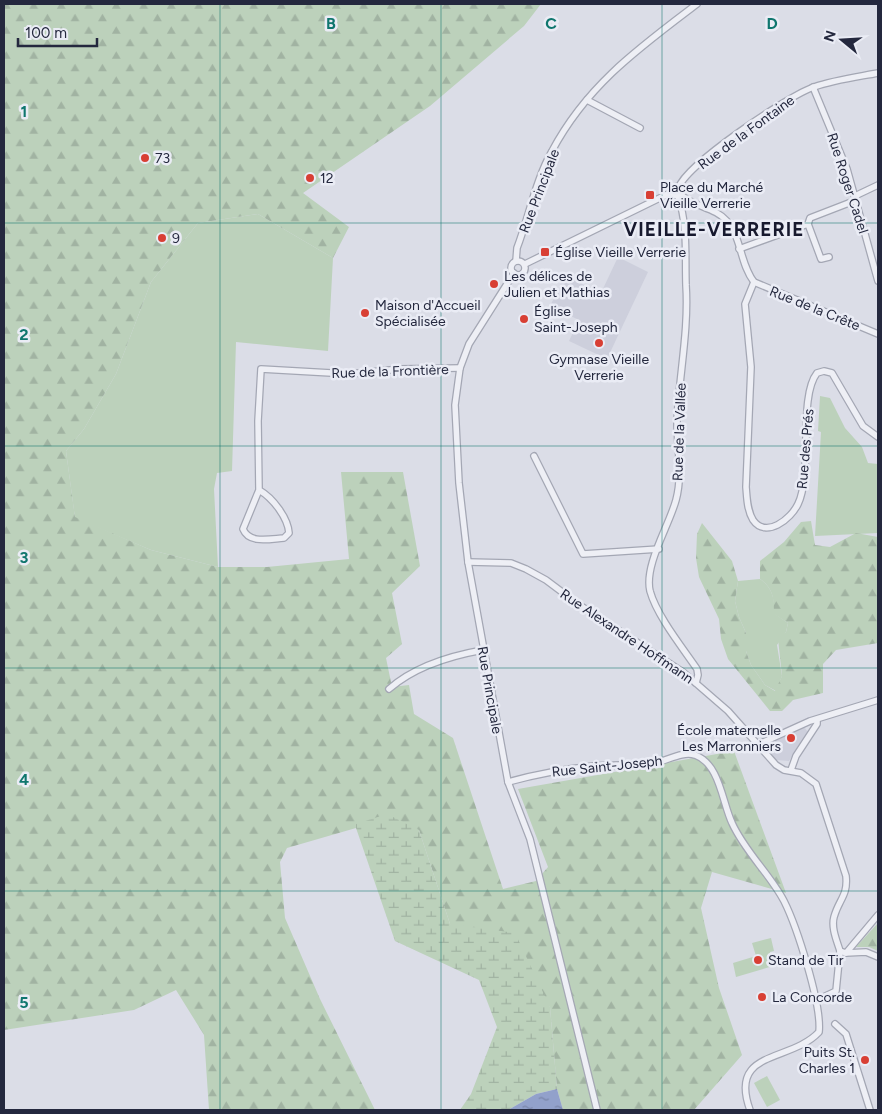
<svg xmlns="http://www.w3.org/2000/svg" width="882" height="1114" viewBox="0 0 882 1114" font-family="Figtree,sans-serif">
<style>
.built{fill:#cdcfdc}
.green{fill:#bcd1bb}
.forest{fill:url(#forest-firs)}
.wetland{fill:url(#wetland-marsh)}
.water{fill:url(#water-ripples)}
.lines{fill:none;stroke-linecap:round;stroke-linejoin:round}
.minor-casing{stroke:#a4a7b4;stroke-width:8}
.minor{stroke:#eeeff5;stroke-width:5.5}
.grid{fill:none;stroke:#0f766e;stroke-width:1;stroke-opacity:0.55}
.poi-dot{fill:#d83f34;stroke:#eaecf5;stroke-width:2}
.labels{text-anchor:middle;stroke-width:5;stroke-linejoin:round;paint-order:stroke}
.street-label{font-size:14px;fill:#24283e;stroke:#eaecf5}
.poi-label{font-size:14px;fill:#24283e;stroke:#eaecf5;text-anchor:start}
.district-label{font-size:19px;font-weight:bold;letter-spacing:1px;fill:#17192e;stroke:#eaecf5}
.grid-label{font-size:16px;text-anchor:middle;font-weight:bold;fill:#0f766e;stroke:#eaecf5;stroke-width:5;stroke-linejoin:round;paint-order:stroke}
</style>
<defs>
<pattern id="forest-firs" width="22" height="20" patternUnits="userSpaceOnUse" patternTransform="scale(1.25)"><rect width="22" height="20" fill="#bcd1bb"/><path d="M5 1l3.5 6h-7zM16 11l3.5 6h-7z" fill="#a1b3a2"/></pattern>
<pattern id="wetland-marsh" width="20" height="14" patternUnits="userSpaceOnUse" patternTransform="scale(1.25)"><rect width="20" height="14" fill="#bcd1bb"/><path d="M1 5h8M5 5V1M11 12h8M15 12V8" fill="none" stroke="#a1b3a2"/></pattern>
<pattern id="water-ripples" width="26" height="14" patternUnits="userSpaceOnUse" patternTransform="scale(1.25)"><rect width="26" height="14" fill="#92a1cb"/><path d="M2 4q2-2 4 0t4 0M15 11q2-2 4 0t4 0" fill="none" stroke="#7783a6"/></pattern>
</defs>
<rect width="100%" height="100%" fill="#dbdde7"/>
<g class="built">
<polygon points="618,257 648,272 607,359 569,341 579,320 550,306 565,276 601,293"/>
<polygon points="804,727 808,732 789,761 776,760 763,745"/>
</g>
<g class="green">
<polygon points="258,214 333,258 328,351 236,342 232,471 217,473 214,489 218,567 151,550 75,518 66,451 84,429 116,374 151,282 198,223"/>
<polygon points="820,396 830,398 845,428 862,447 868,463 878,464 878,533 815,536 821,432 818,431"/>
<path d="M760,579C773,588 774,598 775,614L788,623L786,632L777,645L782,676L776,691L765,685L751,665L746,651V633L739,617L735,601L738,581Z"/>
<polygon points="771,938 774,951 770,952 773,966 736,977 733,963 756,956 752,943"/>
<polygon points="767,1076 780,1100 767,1107 754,1083"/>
</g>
<g class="forest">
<polygon points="4,4 541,4 524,26 430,106 303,193 349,227 333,258 258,214 198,223 151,282 116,374 84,429 66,451 75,517 151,550 218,567 267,567 349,559 341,472 403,472 420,566 392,593 402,644 386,658 392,687 409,685 414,714 453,738 503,889 536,881 548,867 518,789 734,751 786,893 712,872 701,908 719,988 742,1055 694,1110 563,1110 557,1089 550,1007 450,924 419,830 356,824 356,828 287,848 280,862 285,918 320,999 375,1110 209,1110 204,1035 176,990 134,1010 4,1030"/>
<path d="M811,521L815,545L830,547L856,533L878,537V643L836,650L823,664V693L793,700L782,711H770L728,659L721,639L719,619L699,577L696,558L697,534L702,523L732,561L738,581L735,601L739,617L746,633V651L751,665L765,685L775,691L782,676L778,639L786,632L788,623L774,614C774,598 773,588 760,579V561L784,542L801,522Z"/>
<polygon points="878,923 878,951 869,947 856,947"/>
</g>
<polygon class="wetland" points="387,814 419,830 450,924 515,933 550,1007 557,1089 536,1094 508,1110 460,1110 471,1094 497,1027 479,980 395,941 356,828 356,824"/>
<polygon class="water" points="557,1089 563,1110 508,1110 536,1094"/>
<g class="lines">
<g class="minor-casing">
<g id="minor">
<polyline points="813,87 847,169 878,281"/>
<polyline points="587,100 640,128"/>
<circle cx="676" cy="191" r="4.5"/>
<path d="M679,187C687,164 789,95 814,87C834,80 857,77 878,73"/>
<path d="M680,194C693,207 715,207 727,221C742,239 740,264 754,282L878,334"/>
<path d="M678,196C688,226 685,254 686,285C689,330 679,376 677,421C677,448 683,474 676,500C669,526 644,565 650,591C657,616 682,647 697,669L698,675L696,683"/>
<polyline points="808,224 821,259 829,257"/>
<polyline points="739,249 808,224 810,218 854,201 857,195 878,185"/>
<circle cx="518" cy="268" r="7"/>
<path d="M516,261L517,248C529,217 535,181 552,151C587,85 639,48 697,4"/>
<polyline points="525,264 672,192"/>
<polyline points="514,273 469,344 460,368 455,405 459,483 468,562 508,782 530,839 597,1110"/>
<path d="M754,282L745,304L751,367L746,487C747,498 747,510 753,520C766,539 791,519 798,504C813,473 798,397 817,373L824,371L832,373L863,426L878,437"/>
<polyline points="534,456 583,554 659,549"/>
<path d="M259,490C273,498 288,518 289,533L284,538C269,539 249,544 243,529L259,490L258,421L261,369L349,374L400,369L460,368"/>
<path d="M468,562L511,563L526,569L546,580L578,604L683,672L728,711L776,765L784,770L801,773L816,784L846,876C848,896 839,899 834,917C831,928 837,941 840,951"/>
<path d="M389,689C414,667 449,656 483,650"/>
<polyline points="759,744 810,721 878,700"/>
<polyline points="791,770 796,756 817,724 817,720"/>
<path d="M508,782C537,774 564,769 594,766C614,764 634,766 654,763C667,761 682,751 695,755C720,764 722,802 732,823C745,852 770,874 784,901C797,927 822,1005 819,1032C790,1063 728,1049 750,1110"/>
<polyline points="846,953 866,952 878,957"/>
<polyline points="817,1000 836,991 840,951 846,953 878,915"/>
<polyline points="835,1024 846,1034 870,1110"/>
</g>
</g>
<use href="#minor" class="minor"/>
</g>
<path class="grid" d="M220,4V1110M441,4V1110M662,4V1110M4,223H878M4,446H878M4,668H878M4,891H878"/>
<g class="poi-dot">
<circle cx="145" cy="158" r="5"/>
<circle cx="310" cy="178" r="5"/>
<rect x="645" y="190" width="10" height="10" rx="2.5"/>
<circle cx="162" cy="238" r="5"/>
<rect x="540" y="247" width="10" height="10" rx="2.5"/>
<circle cx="494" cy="284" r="5"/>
<circle cx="365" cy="313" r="5"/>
<circle cx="524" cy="319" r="5"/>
<circle cx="599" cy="343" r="5"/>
<circle cx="791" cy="738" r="5"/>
<circle cx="758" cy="960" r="5"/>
<circle cx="762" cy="997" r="5"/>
<circle cx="865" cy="1060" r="5"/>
</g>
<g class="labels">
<g class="street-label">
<text transform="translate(746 132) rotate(-36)" y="5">Rue de la Fontaine</text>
<text transform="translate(848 183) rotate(72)" y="5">Rue Roger Cadel</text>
<text transform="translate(539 191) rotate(-69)" y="5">Rue Principale</text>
<text transform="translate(815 308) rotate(22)" y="5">Rue de la Crête</text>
<text transform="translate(390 371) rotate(-2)" y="5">Rue de la Frontière</text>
<text transform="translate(679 432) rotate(-88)" y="5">Rue de la Vallée</text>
<text transform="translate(805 449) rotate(-85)" y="5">Rue des Prés</text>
<text transform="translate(627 636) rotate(34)" y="5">Rue Alexandre Hoffmann</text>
<text transform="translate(490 690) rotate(80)" y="5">Rue Principale</text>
<text transform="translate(607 766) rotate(-6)" y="5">Rue Saint-Joseph</text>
</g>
<g class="poi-label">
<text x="155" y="163">73</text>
<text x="320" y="183">12</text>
<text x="660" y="192">Place du Marché<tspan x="660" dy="16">Vieille Verrerie</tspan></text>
<text x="172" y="243">9</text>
<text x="555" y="257">Église Vieille Verrerie</text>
<text x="504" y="281">Les délices de<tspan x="504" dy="16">Julien et Mathias</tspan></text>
<text x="375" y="310">Maison d'Accueil<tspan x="375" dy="16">Spécialisée</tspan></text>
<text x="534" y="316">Église<tspan x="534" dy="16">Saint-Joseph</tspan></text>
<text x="599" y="364" text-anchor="middle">Gymnase Vieille<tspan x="599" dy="16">Verrerie</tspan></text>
<text x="781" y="735" text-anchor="end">École maternelle<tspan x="781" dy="16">Les Marronniers</tspan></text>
<text x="768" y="965">Stand de Tir</text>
<text x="772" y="1002">La Concorde</text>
<text x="855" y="1057" text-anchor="end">Puits St.<tspan x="855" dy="16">Charles 1</tspan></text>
</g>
<g class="district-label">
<text x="714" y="236">VIEILLE-VERRERIE</text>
</g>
</g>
<g class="grid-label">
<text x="331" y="29">B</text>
<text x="551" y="29">C</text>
<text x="772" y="29">D</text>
<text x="24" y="117">1</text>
<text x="24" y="340">2</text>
<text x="24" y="563">3</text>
<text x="24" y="785">4</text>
<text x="24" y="1008">5</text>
</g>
<rect width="882" height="1114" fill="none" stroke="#24283e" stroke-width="10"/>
<g transform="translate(842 40) rotate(288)" stroke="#eaecf5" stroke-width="4" paint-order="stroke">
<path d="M0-4L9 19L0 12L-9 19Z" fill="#24283e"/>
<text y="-8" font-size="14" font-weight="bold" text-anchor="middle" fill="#24283e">N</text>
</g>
<path d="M18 38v8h79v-8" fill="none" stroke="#24283e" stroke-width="2.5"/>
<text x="25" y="38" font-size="15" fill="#24283e" stroke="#eaecf5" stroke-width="4" paint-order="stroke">100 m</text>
</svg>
